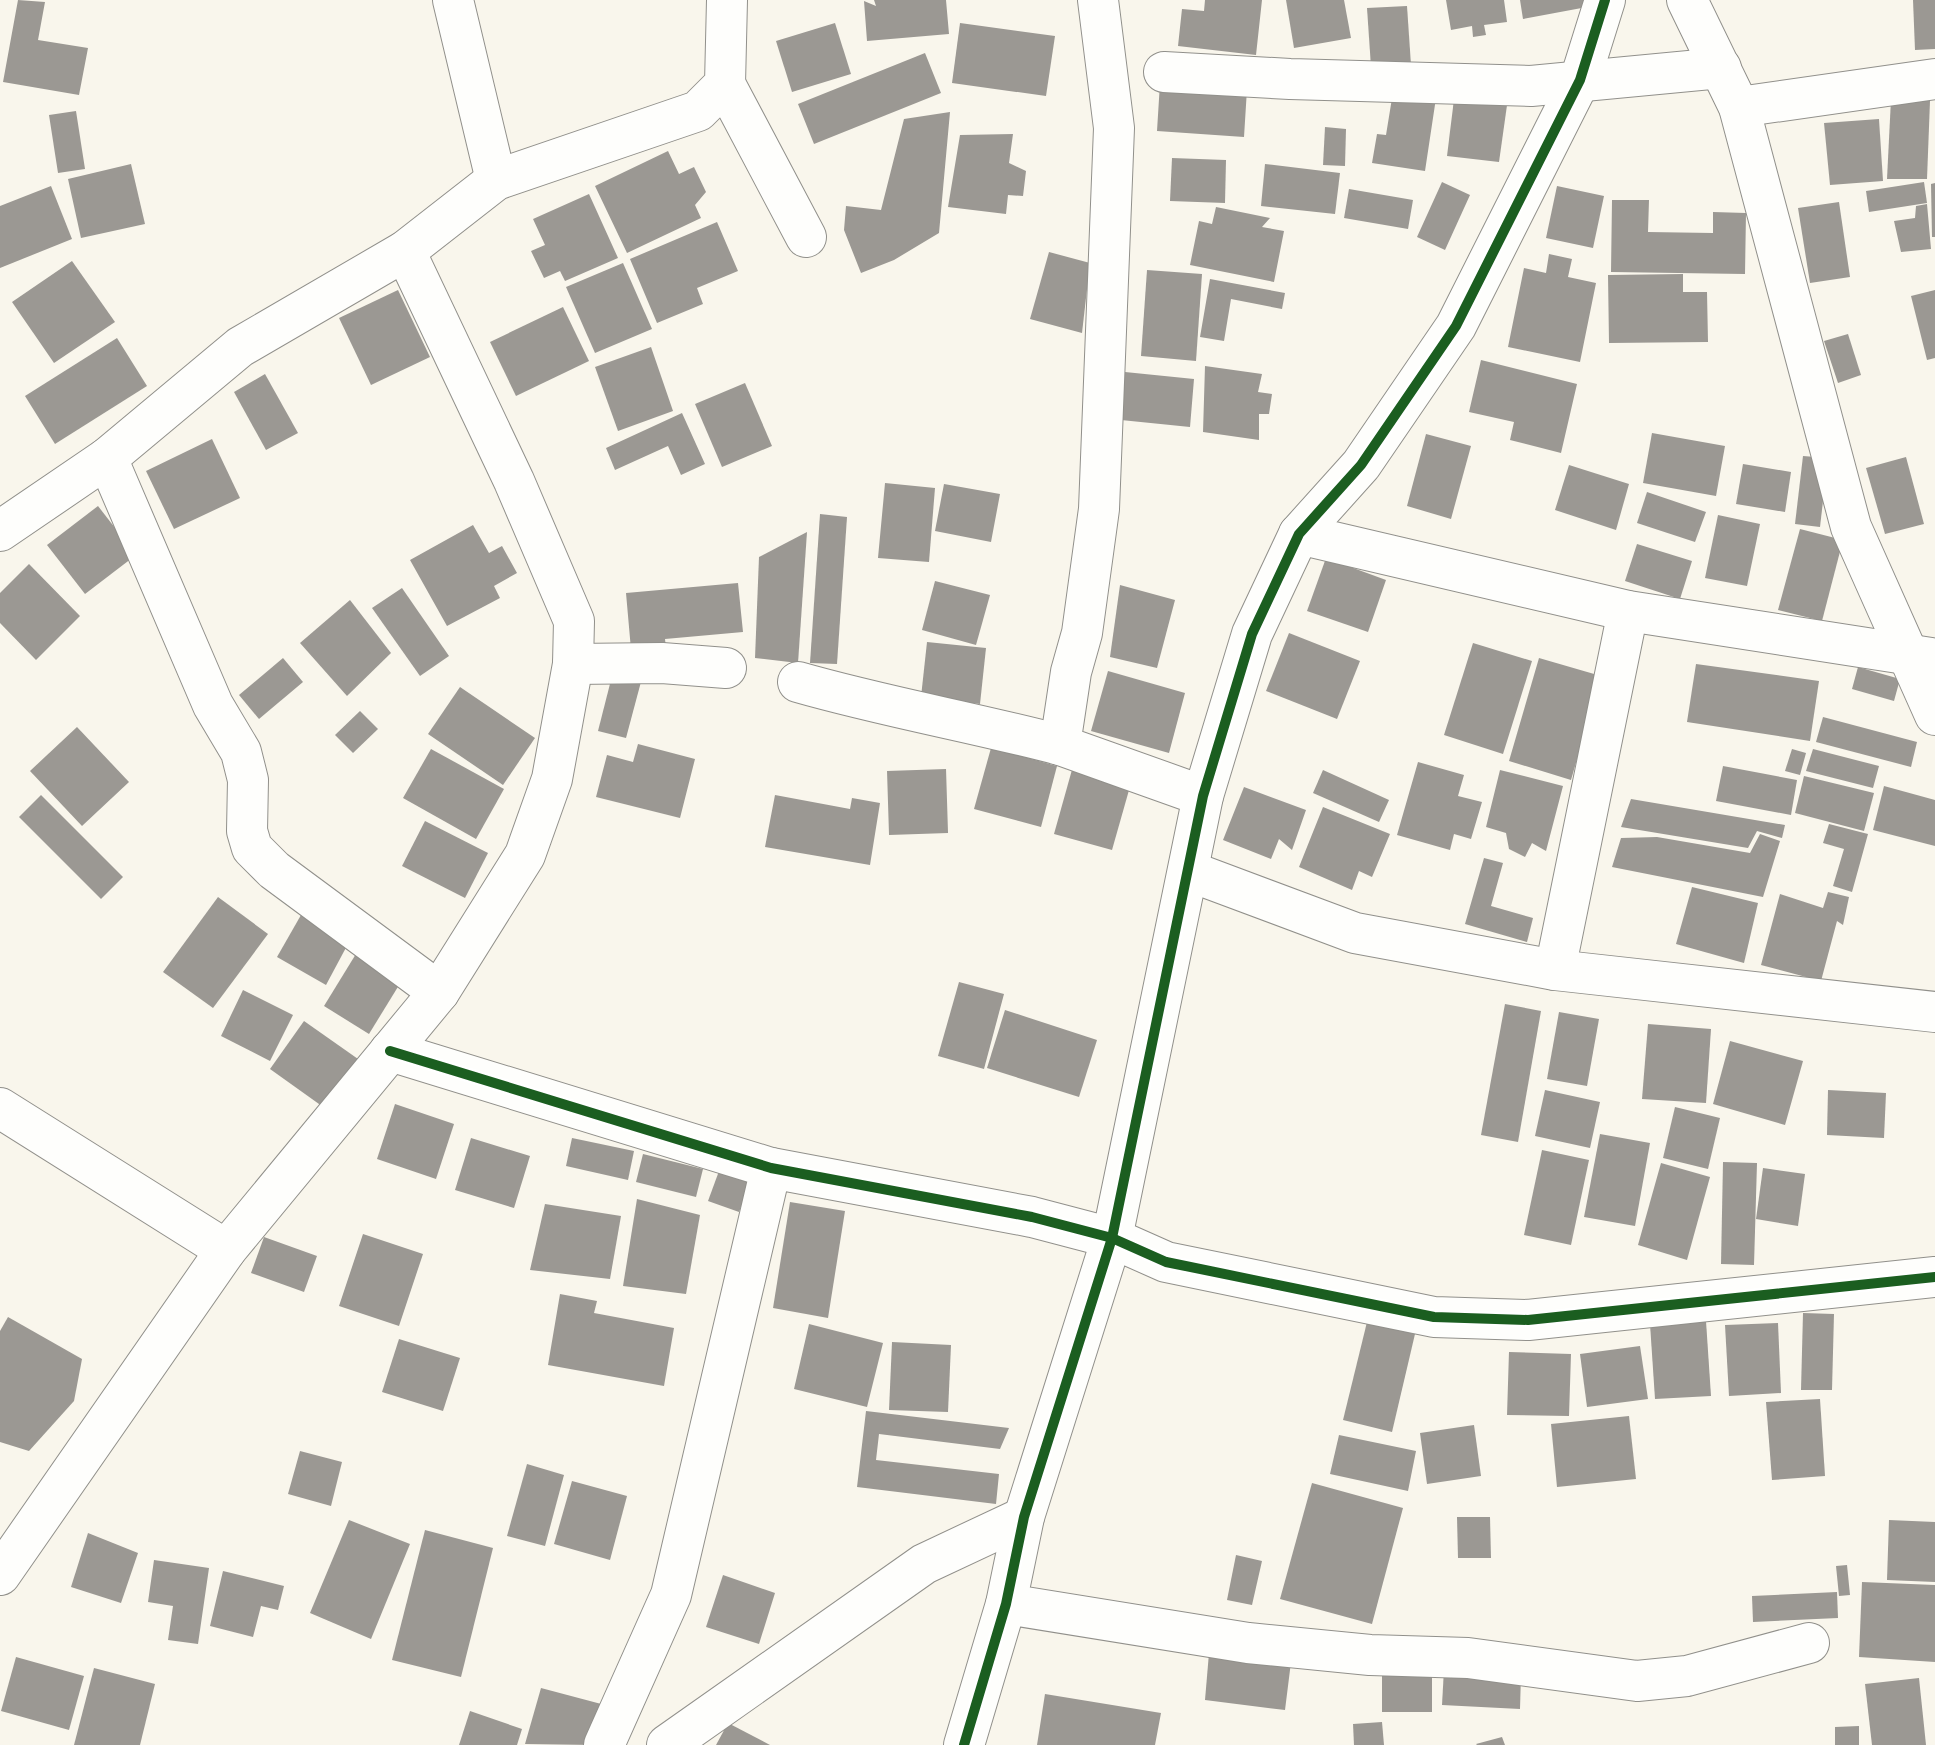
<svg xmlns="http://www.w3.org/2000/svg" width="1935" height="1745" viewBox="0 0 1935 1745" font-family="'Noto Serif',serif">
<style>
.building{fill:#9b9893}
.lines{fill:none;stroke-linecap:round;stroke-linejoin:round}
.minor-casing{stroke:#91908b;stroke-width:42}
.minor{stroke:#fefefc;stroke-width:40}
.cycleway-casing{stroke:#fff;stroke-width:15}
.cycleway{stroke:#1b5e20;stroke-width:10}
</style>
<rect width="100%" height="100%" fill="#f9f6ec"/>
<g class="building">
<polygon points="18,0 45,2 38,40 88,48 79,95 3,82"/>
<polygon points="874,0 946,0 949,34 867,41 864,1 876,6"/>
<polygon points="1205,0 1262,0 1256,55 1178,46 1182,9 1204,11"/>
<polygon points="1286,0 1344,0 1351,38 1294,48"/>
<polygon points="1446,0 1504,0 1507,22 1484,25 1486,35 1473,37 1472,26 1451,30"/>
<polygon points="1520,0 1586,0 1587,7 1523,19"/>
<polygon points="1913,0 1935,0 1935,49 1915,50"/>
<polygon points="1407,6 1411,65 1371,67 1367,8"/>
<polygon points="835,23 851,74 792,92 776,41"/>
<polygon points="960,23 1055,36 1046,96 952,83"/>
<polygon points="925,53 941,93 814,144 798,104"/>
<polygon points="1160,83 1247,89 1244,137 1157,131"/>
<polygon points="1455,91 1508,98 1499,162 1447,156"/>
<polygon points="1393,92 1436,98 1425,171 1372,163 1377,134 1386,135"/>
<polygon points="1891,99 1930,101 1927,179 1887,179"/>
<polygon points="76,111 85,169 58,173 49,115"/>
<polygon points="950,112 939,233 894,260 861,273 844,230 846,206 881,210 904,119"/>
<polygon points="1879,119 1883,181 1830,185 1824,123"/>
<polygon points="1325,127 1346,129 1345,166 1323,165"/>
<polygon points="1013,134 1009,163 1026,171 1023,196 1008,195 1006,214 948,207 960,135"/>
<polygon points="668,151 679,174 694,167 706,192 695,205 701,218 627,253 595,186"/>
<polygon points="1172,158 1226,160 1225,203 1170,201"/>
<polygon points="131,164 145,224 81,238 68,179"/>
<polygon points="1265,164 1340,173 1335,214 1261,206"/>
<polygon points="1442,182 1470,195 1445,250 1417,237"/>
<polygon points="1924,182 1927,203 1869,212 1866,191"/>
<polygon points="1935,183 1935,237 1932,237 1931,184"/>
<polygon points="51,186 72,239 0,268 0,206"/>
<polygon points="1557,186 1604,196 1593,248 1546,238"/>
<polygon points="1349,189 1413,200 1408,229 1344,218"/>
<polygon points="589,194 618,258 565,281 560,271 544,278 531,251 545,245 533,219"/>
<polygon points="1612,200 1649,200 1648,232 1713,233 1713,212 1746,213 1745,274 1611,272"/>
<polygon points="1839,202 1850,277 1810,283 1798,208"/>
<polygon points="1927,204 1931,249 1901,252 1894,221 1915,218 1916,206"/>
<polygon points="1216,207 1270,218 1262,227 1284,231 1274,282 1190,265 1199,221 1212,224"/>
<polygon points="717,222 738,271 697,288 703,304 657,323 630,259"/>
<polygon points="1049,252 1090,263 1082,333 1030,319"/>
<polygon points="1549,254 1572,259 1568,277 1596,283 1580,362 1508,347 1524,268 1546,273"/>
<polygon points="72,261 115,322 54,363 12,302"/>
<polygon points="623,263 652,329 595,353 566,287"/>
<polygon points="1147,270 1202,274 1196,361 1141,356"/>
<polygon points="1683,274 1683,292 1707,292 1708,342 1609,343 1608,275"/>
<polygon points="1210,279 1285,293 1282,309 1231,299 1224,341 1200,337"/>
<polygon points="398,290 430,357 371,385 339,318"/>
<polygon points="1935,290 1935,358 1927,360 1911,296"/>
<polygon points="563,307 589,361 516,396 490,342"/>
<polygon points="1848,334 1861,375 1838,383 1824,341"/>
<polygon points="117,338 147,386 55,444 25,396"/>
<polygon points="651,347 673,411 618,431 595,367"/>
<polygon points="1481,360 1577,384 1561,453 1510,440 1514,422 1469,412"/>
<polygon points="1205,366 1262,374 1258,392 1272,394 1269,414 1259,414 1259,440 1203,432"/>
<polygon points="1125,372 1194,379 1190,427 1121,420"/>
<polygon points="265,374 298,433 266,450 234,392"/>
<polygon points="745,383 772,446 722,467 695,404"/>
<polygon points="682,413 705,464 681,475 668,446 615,470 606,448"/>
<polygon points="1652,433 1725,446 1716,496 1643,483"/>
<polygon points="1426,434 1471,446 1451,519 1407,506"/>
<polygon points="212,439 240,498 174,529 146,471"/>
<polygon points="1803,456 1828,458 1820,527 1795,524"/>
<polygon points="1906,457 1924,524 1885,534 1866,468"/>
<polygon points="1743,464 1791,472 1785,512 1736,504"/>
<polygon points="1569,465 1629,484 1616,530 1555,510"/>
<polygon points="885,483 935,488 929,562 878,558"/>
<polygon points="944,484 1000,494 991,542 935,531"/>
<polygon points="1647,492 1706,512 1695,542 1637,523"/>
<polygon points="98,506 136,555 85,594 47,545"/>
<polygon points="820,514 847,517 837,664 810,663"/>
<polygon points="1718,515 1760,524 1747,586 1705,578"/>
<polygon points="473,525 489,553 502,546 517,573 494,586 500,598 447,626 410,560"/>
<polygon points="1800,529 1843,540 1822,621 1778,610"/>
<polygon points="807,532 798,663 755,658 759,557"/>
<polygon points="1637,544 1692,561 1680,599 1625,581"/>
<polygon points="1326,558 1386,580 1368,632 1307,611"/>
<polygon points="29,564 80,616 36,660 0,623 0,593"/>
<polygon points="935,581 990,595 976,645 922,630"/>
<polygon points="738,583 743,632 665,639 667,657 632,661 626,593"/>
<polygon points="1120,585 1175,600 1157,668 1110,657"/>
<polygon points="402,588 449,656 420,676 372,608"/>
<polygon points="350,600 391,653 347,696 300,643"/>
<polygon points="1289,633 1360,661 1337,719 1266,691"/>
<polygon points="927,642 986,648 980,704 921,697"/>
<polygon points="1473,643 1532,661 1503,754 1444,735"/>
<polygon points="283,658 303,682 259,719 239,695"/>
<polygon points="1539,658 1601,676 1571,780 1509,761"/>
<polygon points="1696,664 1819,681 1810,741 1687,722"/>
<polygon points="1858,667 1900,679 1894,701 1852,689"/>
<polygon points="1108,671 1185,693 1169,753 1091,731"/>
<polygon points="613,672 642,678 626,738 598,731"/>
<polygon points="460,687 535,738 503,785 428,734"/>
<polygon points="360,711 378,729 353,753 335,735"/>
<polygon points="1823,717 1917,742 1911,767 1816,742"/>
<polygon points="77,727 129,782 82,826 30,771"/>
<polygon points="638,744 695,759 680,818 596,797 607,755 633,762"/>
<polygon points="991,748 1057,766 1041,827 974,809"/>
<polygon points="431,749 504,789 476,839 403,798"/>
<polygon points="1792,749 1806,753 1800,775 1785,771"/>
<polygon points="1813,749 1879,766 1873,788 1806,771"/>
<polygon points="1075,759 1133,776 1112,850 1054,834"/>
<polygon points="1418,762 1464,775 1458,796 1482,802 1471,839 1454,834 1450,850 1397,835"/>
<polygon points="1723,766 1797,780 1791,815 1716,801"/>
<polygon points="946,769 948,833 889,835 887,771"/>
<polygon points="1323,770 1389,800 1379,822 1313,793"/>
<polygon points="1500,770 1563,786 1546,851 1532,843 1525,857 1509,849 1506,833 1486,827"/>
<polygon points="1804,776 1874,793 1864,831 1795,813"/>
<polygon points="1884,786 1935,800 1935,846 1873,830"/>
<polygon points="1244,787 1306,810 1292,850 1279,839 1271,859 1223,840"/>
<polygon points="41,795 123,877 101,899 19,817"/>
<polygon points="775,795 850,809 852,798 880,803 870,865 765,847"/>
<polygon points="1631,799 1785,825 1782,838 1757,831 1748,848 1621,827"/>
<polygon points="1323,807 1390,834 1372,877 1359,871 1352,890 1299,867"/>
<polygon points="425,821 488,853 465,898 402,866"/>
<polygon points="1829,824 1868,834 1852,892 1833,886 1844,849 1823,843"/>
<polygon points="1760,834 1780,841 1763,897 1612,867 1621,838 1657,837 1750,853"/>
<polygon points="1484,858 1503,863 1491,906 1533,918 1527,942 1465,924"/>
<polygon points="1692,887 1758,903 1744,963 1676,944"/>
<polygon points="1828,892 1849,897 1843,925 1837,921 1821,981 1761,965 1780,894 1823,908"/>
<polygon points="218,897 268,934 213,1008 163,972"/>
<polygon points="301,915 349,942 326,985 277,957"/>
<polygon points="359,949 404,977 369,1034 324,1006"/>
<polygon points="959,982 1004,994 984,1069 938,1056"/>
<polygon points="243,990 293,1015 270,1061 221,1036"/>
<polygon points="1505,1004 1541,1011 1518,1142 1481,1135"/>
<polygon points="1005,1010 1097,1040 1079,1097 987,1068"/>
<polygon points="1559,1012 1599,1019 1587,1086 1547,1079"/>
<polygon points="304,1021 368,1066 333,1114 270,1069"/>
<polygon points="1648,1024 1711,1029 1706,1103 1642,1099"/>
<polygon points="1730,1041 1803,1061 1785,1125 1713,1104"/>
<polygon points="1545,1090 1600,1102 1590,1148 1535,1136"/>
<polygon points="1828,1090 1886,1093 1884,1138 1827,1135"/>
<polygon points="395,1104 454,1124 436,1179 377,1159"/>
<polygon points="1675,1107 1720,1118 1708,1169 1663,1158"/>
<polygon points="1600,1134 1650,1143 1635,1226 1584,1217"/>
<polygon points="471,1138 530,1156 514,1208 455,1190"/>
<polygon points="572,1138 634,1151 628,1180 566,1166"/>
<polygon points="1542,1150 1589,1160 1571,1245 1524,1235"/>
<polygon points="643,1154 703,1169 696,1197 636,1182"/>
<polygon points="1723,1162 1757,1163 1754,1265 1721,1264"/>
<polygon points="1661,1163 1710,1177 1687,1260 1638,1245"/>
<polygon points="1763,1168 1805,1174 1798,1226 1756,1219"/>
<polygon points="719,1171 750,1182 739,1212 708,1201"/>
<polygon points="637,1199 700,1215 686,1294 623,1286"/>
<polygon points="790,1202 845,1211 828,1318 773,1308"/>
<polygon points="545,1204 621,1216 610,1279 530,1270"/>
<polygon points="363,1234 423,1254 399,1326 339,1306"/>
<polygon points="264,1237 317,1256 304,1292 251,1273"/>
<polygon points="560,1294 597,1301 594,1313 674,1328 664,1386 548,1365"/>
<polygon points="1803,1313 1834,1314 1832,1390 1801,1390"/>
<polygon points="8,1317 82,1359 74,1401 29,1451 0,1442 0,1331"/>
<polygon points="1706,1321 1711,1396 1655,1399 1650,1324"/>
<polygon points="1367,1322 1415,1334 1392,1432 1343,1420"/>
<polygon points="1778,1323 1781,1393 1729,1396 1725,1325"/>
<polygon points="809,1324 883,1343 867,1407 794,1389"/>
<polygon points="399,1339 460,1358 443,1411 382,1392"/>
<polygon points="892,1342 951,1345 948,1412 889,1410"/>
<polygon points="1640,1346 1648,1399 1587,1407 1580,1354"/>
<polygon points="1509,1352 1571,1354 1569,1416 1507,1415"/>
<polygon points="1820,1399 1825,1476 1772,1480 1766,1402"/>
<polygon points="866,1411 1009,1428 1000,1449 879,1434 876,1460 999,1474 996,1504 857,1487"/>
<polygon points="1629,1416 1636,1479 1557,1487 1551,1424"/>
<polygon points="1474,1425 1481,1476 1427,1484 1420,1433"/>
<polygon points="1339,1435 1416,1451 1408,1491 1330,1474"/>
<polygon points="300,1451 342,1462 331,1506 288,1494"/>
<polygon points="527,1464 564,1475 545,1546 507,1536"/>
<polygon points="572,1481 627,1496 610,1560 554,1544"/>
<polygon points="1312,1483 1403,1508 1372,1624 1280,1599"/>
<polygon points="1457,1517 1490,1517 1491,1558 1458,1558"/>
<polygon points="349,1520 410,1544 371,1639 310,1613"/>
<polygon points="1889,1520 1935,1522 1935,1582 1887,1580"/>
<polygon points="425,1530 493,1548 461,1677 392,1660"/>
<polygon points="88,1533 138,1553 121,1603 71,1587"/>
<polygon points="1236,1555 1262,1561 1252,1605 1227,1600"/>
<polygon points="154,1560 209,1568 198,1644 168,1640 173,1606 148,1602"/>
<polygon points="1847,1565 1850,1595 1839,1596 1836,1566"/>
<polygon points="223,1571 284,1586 278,1610 261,1606 253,1637 210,1626"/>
<polygon points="723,1575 775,1593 759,1644 706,1627"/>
<polygon points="1862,1582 1935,1585 1935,1662 1859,1657"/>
<polygon points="1837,1592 1838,1618 1753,1622 1752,1596"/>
<polygon points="1209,1653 1291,1662 1285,1710 1205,1700"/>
<polygon points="16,1657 84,1676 69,1730 1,1711"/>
<polygon points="94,1668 155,1684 140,1745 74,1745"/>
<polygon points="1382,1668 1432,1669 1432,1712 1382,1712"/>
<polygon points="1444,1669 1521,1674 1520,1709 1442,1705"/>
<polygon points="1919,1678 1926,1745 1872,1745 1865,1684"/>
<polygon points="541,1688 605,1705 594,1745 525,1744"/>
<polygon points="1045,1694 1161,1713 1155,1745 1037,1745"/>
<polygon points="470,1711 522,1729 517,1745 459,1745"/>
<polygon points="1382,1722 1384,1745 1354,1745 1353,1724"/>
<polygon points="728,1723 770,1745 716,1745"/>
<polygon points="1859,1726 1859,1745 1835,1745 1835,1727"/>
<polygon points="1502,1737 1505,1745 1477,1745 1476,1744"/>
</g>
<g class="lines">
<g class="minor-casing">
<g id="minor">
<polyline points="453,0 496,180"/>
<polyline points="1098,0 1114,128 1099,509 1082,633 1071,672 1060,745 1203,796"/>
<polyline points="1687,0 1739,107 1851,527 1935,715"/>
<polyline points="1164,72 1290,79 1531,86 1721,68"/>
<polyline points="725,84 806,237"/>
<polyline points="1739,107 1935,79"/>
<polyline points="107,458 213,705 241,752 248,780 247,831 252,848 274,870 439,992"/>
<polyline points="0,531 107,458 240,347 405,251 496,180 698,111 725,84 727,0"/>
<polyline points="1299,534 1628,611 1931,658"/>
<polyline points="573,664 662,663 726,668"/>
<path d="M798,682C885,707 973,722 1060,745"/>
<polyline points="1189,871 1355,933 1555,970 1935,1012"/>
<polyline points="1555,970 1628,611"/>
<polyline points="390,1051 771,1168 1032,1217 1112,1238 1166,1262 1434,1317 1528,1320 1935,1277"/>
<polyline points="0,1108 226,1250"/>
<polyline points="0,1575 226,1250 439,992 525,855 552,779 573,664 574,621 514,481 405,251"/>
<polyline points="1006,1604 1248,1643 1370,1655 1468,1658 1637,1681 1687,1676 1809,1643"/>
<polyline points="604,1745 671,1595 771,1168"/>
<polyline points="667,1745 924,1564 1024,1517"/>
<polyline points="964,1745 1006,1604 1024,1517 1112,1238 1203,796 1252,634 1299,534 1361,465 1456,326 1580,80 1605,0"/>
</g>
</g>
<use href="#minor" class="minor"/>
<g class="cycleway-casing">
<g id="cycleway">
<polyline points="390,1051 771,1168 1032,1217 1112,1238 1166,1262 1434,1317 1528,1320 1935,1277"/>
<polyline points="964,1745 1006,1604 1024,1517 1112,1238 1203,796 1252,634 1299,534 1361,465 1456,326 1580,80 1605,0"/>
</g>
</g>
<use href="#cycleway" class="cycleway"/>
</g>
</svg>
